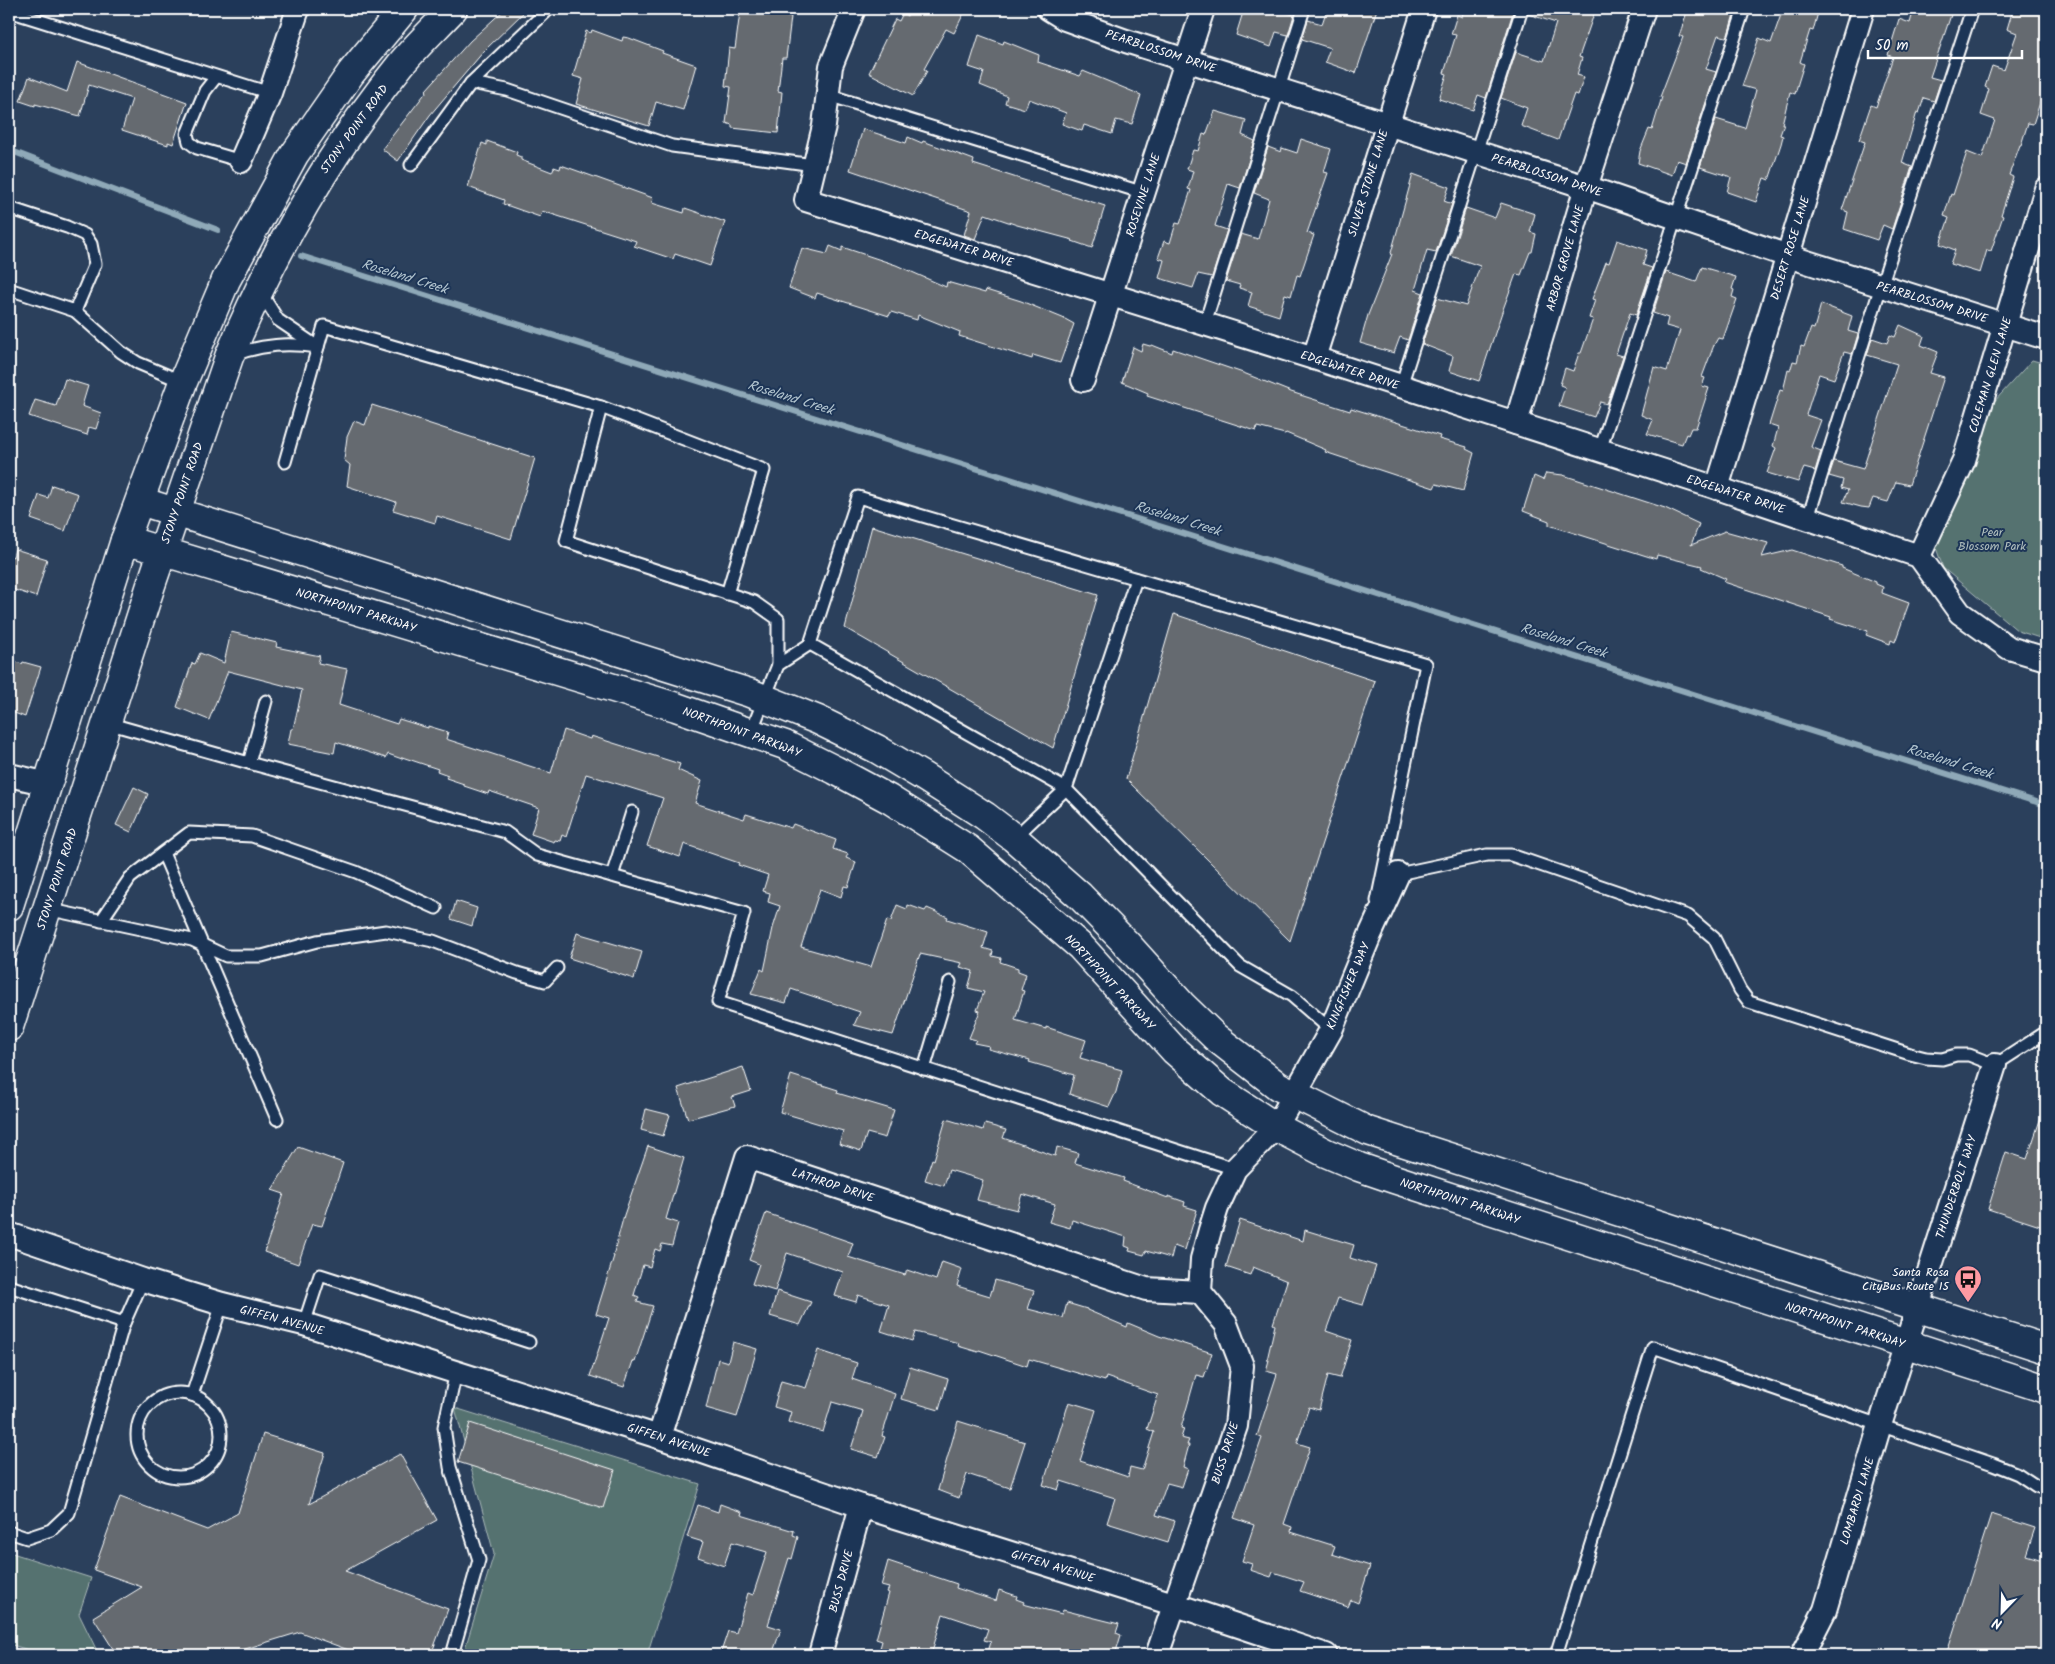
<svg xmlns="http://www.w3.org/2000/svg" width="2055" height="1664" viewBox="0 0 2055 1664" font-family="Kalam,sans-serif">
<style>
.green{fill:#547270;stroke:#aab8b8}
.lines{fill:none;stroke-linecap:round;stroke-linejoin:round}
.stream{stroke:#8fa9b8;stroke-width:6}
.building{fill:#656b70;stroke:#fff}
.lane-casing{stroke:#fff;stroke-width:15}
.street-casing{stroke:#fff;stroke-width:26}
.secondary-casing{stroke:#fff;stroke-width:31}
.lane{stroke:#1d3557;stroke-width:11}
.street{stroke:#1d3557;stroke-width:22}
.secondary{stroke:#1d3557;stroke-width:28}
.labels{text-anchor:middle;stroke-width:4;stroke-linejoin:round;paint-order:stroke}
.street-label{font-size:12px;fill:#fff;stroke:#1d3557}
.park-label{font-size:12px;fill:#b2c0bf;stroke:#1d3557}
.poi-label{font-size:12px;fill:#fff;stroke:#1d3557;text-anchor:end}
.water-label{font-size:14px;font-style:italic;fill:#b4c6d0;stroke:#1d3557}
</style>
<rect width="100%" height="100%" fill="#2b405c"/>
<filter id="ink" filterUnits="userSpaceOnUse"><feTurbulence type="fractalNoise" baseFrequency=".02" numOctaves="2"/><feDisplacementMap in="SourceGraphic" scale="10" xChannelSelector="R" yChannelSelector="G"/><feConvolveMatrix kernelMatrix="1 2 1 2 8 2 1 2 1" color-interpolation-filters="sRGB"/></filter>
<g filter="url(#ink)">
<g class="green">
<polygon points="2032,360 2046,364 2046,640 2018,631 1943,568 1933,539 1992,404"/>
<polygon points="455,1408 700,1484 647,1655 463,1655 494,1554"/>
<polygon points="9,1552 91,1578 79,1614 99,1655 45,1655 9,1644"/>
</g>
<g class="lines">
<g class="stream">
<polyline points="9,150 218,230"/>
<polyline points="301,256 2046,805"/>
</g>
</g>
<g class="building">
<polygon points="505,9 527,9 484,51 430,115 398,161 382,149 427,91 426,90 470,41"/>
<polygon points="910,9 966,9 954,33 946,29 924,69 927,71 913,96 869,73 895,19 899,21 903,13 907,16"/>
<polygon points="1244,9 1276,9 1294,15 1288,35 1276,32 1271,47 1236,35"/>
<polygon points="1327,9 1377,9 1356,73 1325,62 1330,48 1302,39 1308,20 1322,24"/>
<polygon points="1464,9 1514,9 1486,98 1478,95 1473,110 1439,99 1447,74 1444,73 1456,35 1451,34 1457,15 1462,17"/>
<polygon points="1529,9 1579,9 1594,14 1579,57 1582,58 1577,75 1584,77 1578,95 1574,94 1558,140 1521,126 1527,108 1501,98 1516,52 1544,61 1556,23 1528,14"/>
<polygon points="1688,9 1718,9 1734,14 1728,35 1726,37 1718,35 1706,69 1716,72 1686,163 1677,160 1672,175 1638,163 1640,151 1649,129 1652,130 1662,97 1660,97 1683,37 1679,36"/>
<polygon points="1783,9 1819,9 1813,31 1810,30 1800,62 1804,64 1798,83 1795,94 1790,92 1782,124 1784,124 1780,135 1783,136 1781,144 1769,180 1764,178 1756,202 1727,192 1731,177 1700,167 1716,119 1745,128 1756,90 1742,86 1759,38 1771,43"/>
<polygon points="1914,9 1953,9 1930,77 1941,80 1934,101 1924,98 1919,113 1917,112 1902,163 1912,167 1892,229 1883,225 1877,240 1844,229 1848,212 1842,210 1865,142 1859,140 1871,105 1876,107 1893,57 1888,55 1899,19 1910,23"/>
<polygon points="2013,9 2046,9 2046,84 2033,124 2028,123 2021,145 2020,145 2009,175 2013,177 2001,215 2003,216 1991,251 1987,250 1980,273 1950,264 1955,250 1940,244 1949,218 1944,216 1951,194 1953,195 1967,152 1982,158 1995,120 1981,115 1989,89 1985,87 1992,66 2004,70 2017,33 2007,29"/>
<polygon points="740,12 791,17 786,58 782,58 778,91 782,92 778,133 732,128 732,125 726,123 731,87 725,86 729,48 735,49"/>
<polygon points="592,30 622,41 623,37 629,38 663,51 662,53 696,65 683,110 656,102 649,126 576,104 583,79 573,76 586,31 591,33"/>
<polygon points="979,35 1003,44 1004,41 1039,55 1038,62 1080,76 1083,71 1141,95 1132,124 1116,120 1112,134 1084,125 1082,131 1062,124 1066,113 1029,99 1025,109 1005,103 1007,96 980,85 984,72 969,67"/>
<polygon points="77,62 187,102 173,144 168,142 168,145 122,130 132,99 89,85 80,116 35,104 35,106 20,101 29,77 67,92"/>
<polygon points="1215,111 1246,120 1242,135 1255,141 1240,188 1228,184 1215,226 1227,230 1212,277 1198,274 1193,288 1159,278 1164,260 1158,258 1164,241 1170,243 1176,223 1180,224 1191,190 1188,189 1193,171 1187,169 1193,150 1198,151 1203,134 1206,135"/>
<polygon points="863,129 906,143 908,137 922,143 923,141 974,160 973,164 1105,206 1092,248 1072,241 1073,240 1017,225 985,214 975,239 964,235 971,211 850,170"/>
<polygon points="1301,139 1331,149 1324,172 1328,173 1307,233 1314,235 1300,276 1297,275 1291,296 1285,294 1279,316 1248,306 1252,292 1239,288 1240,285 1226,281 1241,234 1258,239 1269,199 1254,193 1268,147 1281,152 1282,148 1297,153"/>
<polygon points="487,141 517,152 516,155 521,157 521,160 552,172 554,167 560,169 561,165 653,198 652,203 684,213 685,208 725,222 710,266 675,254 673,259 634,246 636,241 542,211 540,217 503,204 504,200 468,187 482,143 487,145"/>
<polygon points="1413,174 1449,187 1444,201 1452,204 1436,252 1427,250 1415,290 1423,293 1408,340 1400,337 1394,353 1360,343 1368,315 1392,254 1391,253"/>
<polygon points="1501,203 1535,214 1530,232 1536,234 1532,252 1530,252 1521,275 1516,274 1502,312 1479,381 1449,371 1453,356 1422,344 1437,298 1466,306 1480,266 1451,256 1466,208 1495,218"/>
<polygon points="1617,240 1647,250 1643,265 1652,268 1636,315 1630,313 1616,354 1623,356 1607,404 1600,402 1594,417 1559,406 1565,387 1560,385 1565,368 1573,371 1579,353 1581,353 1593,319 1589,318 1595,300 1592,299 1606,262 1609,263"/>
<polygon points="830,246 842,251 842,247 896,265 946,287 947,282 985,293 986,290 1021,301 1065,319 1074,324 1060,363 1033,355 1032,359 959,336 960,332 918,315 917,320 891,312 889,316 817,293 815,298 789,288 802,248 827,254"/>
<polygon points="1702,267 1736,277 1732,289 1734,290 1732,297 1737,299 1723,339 1718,338 1714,345 1702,377 1705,378 1702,386 1709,388 1696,428 1691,428 1688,435 1686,434 1682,444 1647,434 1653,420 1641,415 1654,367 1667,371 1680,330 1666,326 1668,318 1653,313 1666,272 1696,282"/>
<polygon points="1821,304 1852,316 1848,331 1858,334 1852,354 1844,352 1834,379 1819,374 1806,415 1821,420 1811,447 1821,451 1815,471 1804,468 1798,482 1767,473 1776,448 1773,446 1778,428 1769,425 1780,390 1783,391 1788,370 1790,371 1793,361 1797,362 1801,346 1804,347 1811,328 1814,329"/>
<polygon points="1900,325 1924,336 1921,345 1938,352 1930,373 1944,377 1909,485 1896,482 1888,502 1873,498 1869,508 1861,507 1843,502 1848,490 1841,488 1843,480 1829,476 1834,461 1863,469 1897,364 1867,355 1872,338 1887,343 1890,335 1895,337"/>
<polygon points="1143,344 1150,346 1152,345 1172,353 1173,349 1246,374 1291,392 1350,411 1351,408 1377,416 1440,436 1439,439 1467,447 1466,449 1474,453 1463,491 1436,484 1434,488 1325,452 1326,450 1286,433 1285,434 1257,427 1256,431 1147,396 1148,393 1122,382 1133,347 1141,351"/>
<polygon points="65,379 88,386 82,406 101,413 96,429 89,427 87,435 29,416 35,400 56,406"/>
<polygon points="372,405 535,458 511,539 437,516 435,523 393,510 396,502 347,486 350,465 344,460 347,437 354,421 365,425"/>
<polygon points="1546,473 1563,475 1665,508 1699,524 1691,545 1725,531 1768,543 1762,557 1792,550 1842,566 1842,568 1876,582 1876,584 1883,587 1882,593 1909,603 1895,642 1891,640 1890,644 1866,635 1868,631 1830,619 1831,617 1724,582 1726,579 1701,568 1702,566 1657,555 1656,559 1549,525 1549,521 1523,511 1534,476 1543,480"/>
<polygon points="52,485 78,494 65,531 31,519 39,495 48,498"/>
<polygon points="872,526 1098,595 1053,748 845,628"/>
<polygon points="15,549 47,559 36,597 9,588 9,555 13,557"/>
<polygon points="1174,614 1375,681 1290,941 1126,779"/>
<polygon points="231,632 277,643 276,647 320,656 318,663 347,669 339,705 397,724 399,719 428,728 428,726 448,732 446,739 551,773 564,730 590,739 591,736 680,764 678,770 702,781 695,803 744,819 746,814 791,828 793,824 836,840 833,849 848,854 846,858 856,862 848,887 844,886 841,897 820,889 801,947 871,967 887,920 891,921 897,905 907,909 908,905 925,911 927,908 948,917 947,919 988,932 983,948 993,951 992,956 1001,958 1000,962 1018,968 1018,971 1026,974 1021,990 1024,991 1015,1020 1046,1029 1046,1027 1086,1040 1080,1058 1122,1070 1116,1092 1109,1107 1069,1094 1074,1075 1029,1062 1030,1060 988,1049 989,1046 974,1043 976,1040 969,1038 980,1011 977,1010 984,992 968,988 973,971 960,967 962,963 920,954 893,1035 854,1025 860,1012 791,989 786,1003 751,994 761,969 764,971 773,928 780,906 768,902 770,893 763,891 768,875 738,865 739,863 684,844 680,857 647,846 663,798 586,774 566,837 562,835 560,841 555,840 554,842 531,834 539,808 489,791 488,794 464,786 464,784 446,778 448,775 437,771 438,769 402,757 402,759 388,754 386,758 336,742 334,753 288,744 291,729 293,729 302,690 228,671 209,720 177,707 192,663 195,664 200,653 224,663"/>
<polygon points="9,659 22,664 23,662 41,667 25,717 9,711"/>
<polygon points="134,787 148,794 131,832 116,825"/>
<polygon points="456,901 477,908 472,926 451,919"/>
<polygon points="577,933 642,952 634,979 569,958"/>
<polygon points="743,1067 751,1091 732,1097 735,1106 688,1119 678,1088"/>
<polygon points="791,1075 838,1090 837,1093 894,1110 885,1138 867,1133 861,1151 839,1144 843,1131 780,1112"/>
<polygon points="646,1109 670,1115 663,1136 641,1130"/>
<polygon points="2043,1111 2046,1112 2046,1228 1988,1209 2006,1152 2027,1159"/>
<polygon points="946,1119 983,1130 985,1124 1006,1130 1003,1138 1055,1156 1057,1147 1078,1153 1075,1163 1124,1178 1123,1181 1168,1198 1168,1196 1185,1202 1184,1206 1197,1210 1185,1250 1174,1246 1171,1258 1146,1251 1144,1255 1129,1251 1130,1248 1125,1246 1126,1237 1072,1220 1070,1228 1049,1222 1055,1204 1022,1194 1017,1210 977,1200 983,1180 949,1170 944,1186 925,1180 932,1159 934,1160"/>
<polygon points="648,1146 684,1158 666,1219 678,1223 672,1246 662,1244 660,1251 655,1249 650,1267 643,1265 634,1295 639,1297 637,1302 653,1306 635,1362 633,1361 624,1387 590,1376 609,1318 596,1314 614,1256 613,1256 624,1215"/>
<polygon points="298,1147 343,1163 322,1226 312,1224 298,1264 264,1252 284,1194 272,1190"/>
<polygon points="766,1213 853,1243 848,1257 905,1275 907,1270 936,1280 942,1262 962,1269 957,1286 990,1296 995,1280 1034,1291 1028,1309 1063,1318 1067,1303 1087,1309 1087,1310 1127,1327 1128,1323 1159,1336 1212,1353 1204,1377 1196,1375 1181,1428 1184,1429 1181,1438 1189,1440 1187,1445 1189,1445 1183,1467 1188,1469 1182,1487 1167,1483 1156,1515 1175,1521 1168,1542 1107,1523 1115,1498 1061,1481 1058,1490 1043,1485 1069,1402 1096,1410 1080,1461 1128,1477 1130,1467 1142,1470 1154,1432 1147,1429 1158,1395 1106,1377 1105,1381 1029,1359 1027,1366 979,1350 978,1352 958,1346 959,1343 915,1332 912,1341 881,1331 889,1305 858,1295 856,1302 835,1296 843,1272 787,1253 775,1291 752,1284 759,1264 749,1260"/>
<polygon points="1240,1220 1303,1241 1305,1230 1354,1245 1350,1258 1376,1266 1363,1305 1338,1298 1326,1331 1352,1340 1340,1378 1328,1375 1319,1410 1309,1407 1297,1443 1310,1447 1284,1524 1292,1527 1291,1532 1335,1546 1332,1554 1370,1566 1358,1603 1351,1600 1348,1607 1300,1591 1304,1582 1273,1572 1271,1577 1250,1570 1252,1564 1242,1561 1254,1525 1234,1518 1262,1438 1257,1436 1277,1374 1266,1371 1269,1360 1267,1360 1275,1325 1273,1324 1287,1281 1253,1267 1250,1275 1226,1267"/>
<polygon points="777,1291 811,1302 800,1325 770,1316"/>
<polygon points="733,1342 757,1349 737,1417 706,1408 718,1359 728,1362"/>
<polygon points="818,1350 857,1363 852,1379 895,1394 882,1436 885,1437 878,1457 851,1449 863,1411 832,1402 823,1432 788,1422 791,1412 774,1407 781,1381 806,1388"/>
<polygon points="910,1367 948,1379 939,1410 901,1399"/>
<polygon points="958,1421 1025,1442 1010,1488 967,1474 959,1498 938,1490"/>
<polygon points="470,1423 615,1470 603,1508 458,1462"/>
<polygon points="263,1434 325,1453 309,1504 400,1454 437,1520 345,1571 448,1609 431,1655 362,1655 300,1632 242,1650 244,1655 117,1655 93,1617 142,1587 94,1570 120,1497 207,1530 238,1513"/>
<polygon points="720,1504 742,1512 741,1515 794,1531 793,1535 798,1537 792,1559 789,1558 768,1625 781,1629 772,1655 720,1655 728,1631 736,1633 748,1593 753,1595 767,1552 732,1542 724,1566 698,1557 703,1542 687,1537 698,1505 718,1512"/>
<polygon points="1991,1514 2035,1528 2026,1555 2046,1561 2046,1655 1946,1655"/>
<polygon points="888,1561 957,1584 956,1588 996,1601 999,1590 1017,1596 1016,1599 1024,1602 1023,1604 1062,1614 1063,1610 1119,1624 1116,1633 1121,1635 1115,1655 987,1655 991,1642 984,1640 988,1629 943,1614 931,1655 878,1655 882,1641 876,1639 889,1593 887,1592 889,1588 881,1586"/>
</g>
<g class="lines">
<g class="lane-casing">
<g id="lane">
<polyline points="9,11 270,93"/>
<polyline points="216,77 205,91 187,134 189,142 197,148 241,161"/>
<polyline points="471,83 507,90 672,146 814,165"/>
<polyline points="828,95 1144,193"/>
<polyline points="411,165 471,83 549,9"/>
<polyline points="9,208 67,227 85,235 91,244 95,264 75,311"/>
<polyline points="9,289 75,311 121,352 138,363 183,382"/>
<polyline points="261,293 278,320 315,345"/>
<polyline points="1205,323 1304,9"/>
<path d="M234,355C263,344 288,343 318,347"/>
<polyline points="1401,386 1522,9"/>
<polyline points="601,407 764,470 727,594"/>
<polyline points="1600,450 1744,9"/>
<polyline points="285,462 324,326 601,407 566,541 754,602 778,619 778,665"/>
<polyline points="1808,518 1881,286 1972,9"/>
<polyline points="1136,579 1066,789 1240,966 1292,996 1331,1030"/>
<polyline points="810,644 858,497 1426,664 1377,901"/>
<polyline points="107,723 249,763 505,832 537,855 744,913 718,1002 1235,1169"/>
<polyline points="751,732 778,665 810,644 1066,789 1014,838"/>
<polyline points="249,763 266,701"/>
<polyline points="163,853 277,1119"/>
<polyline points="1398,874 1487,855 1511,855 1688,916 1714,938 1740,990 1749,1002 1910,1054 1926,1058 1942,1059 1956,1055 1969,1055 1995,1065 2046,1032"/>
<polyline points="612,876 632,812"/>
<polyline points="47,909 192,940 226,956 262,956 317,941 386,931 433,941 517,973 545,981 557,968"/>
<polyline points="101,921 130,878 189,833 252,836 356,872 436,908"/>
<polyline points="924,1069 950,982"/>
<polyline points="9,1286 124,1323 143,1280"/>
<polyline points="304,1324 320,1275 529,1342"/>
<circle cx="179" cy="1435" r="42"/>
<polyline points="192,1395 222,1304"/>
<polyline points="9,1532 27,1538 51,1530 69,1513 125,1319"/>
<polyline points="452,1655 479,1560 450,1467 444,1427 456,1372"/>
<polyline points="1556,1655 1653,1347 1993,1464 2018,1474 2036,1486 2046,1489"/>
</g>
</g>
<g class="street-casing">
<g id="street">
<polyline points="854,9 831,66 824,126 806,200 1314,358 1717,488 1919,556 1960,613 2009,648 2046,659"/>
<polyline points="1049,9 1065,19 1126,41 1586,187 1788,256 2046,338"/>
<polyline points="241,161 270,93 298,9"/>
<polyline points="1314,358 1424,9"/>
<polyline points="1083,380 1203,9"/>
<polyline points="1516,423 1586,187 1644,9"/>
<polyline points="1717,488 1863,9"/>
<polyline points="1919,556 1964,460 2046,189"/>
<polyline points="9,775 48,784"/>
<polyline points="9,1234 143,1280 222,1304 304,1324 659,1437 861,1506 1173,1604 1326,1655"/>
<polyline points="659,1437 747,1157 1146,1289 1200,1292"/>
<polyline points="820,1655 861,1506"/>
<polyline points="1157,1655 1236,1426 1242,1366 1226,1324 1200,1292 1202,1259 1210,1230 1217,1208 1235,1169 1276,1127 1331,1030 1370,935 1398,874"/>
<polyline points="1802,1655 1825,1610 1880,1425 1995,1065"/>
</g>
</g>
<g class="secondary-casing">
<g id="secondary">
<polyline points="140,501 750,693 818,720 877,749 924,777 985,816 1014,838 1080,896 1125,942 1181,1004 1215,1037 1278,1086 1368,1131 2046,1349"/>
<polyline points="125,540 676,707 785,745 835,770 889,799 968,849 1081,947 1175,1051 1222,1092 1276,1127 1326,1153 1359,1167 1394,1179 2046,1389"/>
<polyline points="9,906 125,540 183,382 226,280 294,155 351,73 404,9"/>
<path d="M9,1027L151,585L229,357C273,252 329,153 401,64C417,45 436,27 453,9"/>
</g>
</g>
<use href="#lane" class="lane"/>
<use href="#street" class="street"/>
<use href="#secondary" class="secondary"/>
</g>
</g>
<defs>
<g id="bus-pin" transform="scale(1.4375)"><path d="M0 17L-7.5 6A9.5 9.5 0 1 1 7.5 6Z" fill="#ff9aa2" stroke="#1d3557"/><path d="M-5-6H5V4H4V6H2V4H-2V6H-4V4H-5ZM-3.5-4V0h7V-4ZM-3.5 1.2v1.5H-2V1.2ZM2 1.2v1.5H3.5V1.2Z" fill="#111"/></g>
</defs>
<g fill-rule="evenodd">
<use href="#bus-pin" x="1968" y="1279"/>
</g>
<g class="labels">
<g class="street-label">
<text transform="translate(1161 51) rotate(18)" y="4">PEARBLOSSOM DRIVE</text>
<text transform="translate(354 129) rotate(-54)" y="4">STONY POINT ROAD</text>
<text transform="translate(1547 175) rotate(18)" y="4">PEARBLOSSOM DRIVE</text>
<text transform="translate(1368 183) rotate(-73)" y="4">SILVER STONE LANE</text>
<text transform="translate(1143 195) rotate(-72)" y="4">ROSEVINE LANE</text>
<text transform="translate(964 248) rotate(17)" y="4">EDGEWATER DRIVE</text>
<text transform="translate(1790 248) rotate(-73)" y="4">DESERT ROSE LANE</text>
<text transform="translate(1565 258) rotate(-74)" y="4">ARBOR GROVE LANE</text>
<text transform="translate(1932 302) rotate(17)" y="4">PEARBLOSSOM DRIVE</text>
<text transform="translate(1350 370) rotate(18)" y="4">EDGEWATER DRIVE</text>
<text transform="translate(1990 375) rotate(-73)" y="4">COLEMAN GLEN LANE</text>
<text transform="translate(182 493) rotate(-71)" y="4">STONY POINT ROAD</text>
<text transform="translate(1736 494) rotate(18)" y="4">EDGEWATER DRIVE</text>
<text transform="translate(356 610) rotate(17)" y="4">NORTHPOINT PARKWAY</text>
<text transform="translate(742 732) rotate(20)" y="4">NORTHPOINT PARKWAY</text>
<text transform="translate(57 879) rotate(-72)" y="4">STONY POINT ROAD</text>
<text transform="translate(1110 982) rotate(47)" y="4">NORTHPOINT PARKWAY</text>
<text transform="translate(1348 986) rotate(-67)" y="4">KINGFISHER WAY</text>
<text transform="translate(833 1185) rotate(18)" y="4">LATHROP DRIVE</text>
<text transform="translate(1956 1187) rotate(-72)" y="4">THUNDERBOLT WAY</text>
<text transform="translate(1460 1201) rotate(18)" y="4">NORTHPOINT PARKWAY</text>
<text transform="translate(282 1320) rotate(15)" y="4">GIFFEN AVENUE</text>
<text transform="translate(1845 1325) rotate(18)" y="4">NORTHPOINT PARKWAY</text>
<text transform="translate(669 1440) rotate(18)" y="4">GIFFEN AVENUE</text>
<text transform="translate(1225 1453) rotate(-72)" y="4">BUSS DRIVE</text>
<text transform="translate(1857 1501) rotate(-73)" y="4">LOMBARDI LANE</text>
<text transform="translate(1053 1566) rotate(17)" y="4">GIFFEN AVENUE</text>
<text transform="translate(841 1581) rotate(-75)" y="4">BUSS DRIVE</text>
</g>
<g class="park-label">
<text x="1992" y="536">Pear<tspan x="1992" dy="14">Blossom Park</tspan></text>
</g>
<g class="poi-label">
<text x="1949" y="1276">Santa Rosa<tspan x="1949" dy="14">CityBus Route 15</tspan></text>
</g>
<g class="water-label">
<text transform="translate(405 276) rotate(17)" y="5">Roseland Creek</text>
<text transform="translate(791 397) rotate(17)" y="5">Roseland Creek</text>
<text transform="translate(1178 518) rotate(17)" y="5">Roseland Creek</text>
<text transform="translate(1564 640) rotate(17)" y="5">Roseland Creek</text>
<text transform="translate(1950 761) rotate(17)" y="5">Roseland Creek</text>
</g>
</g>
<rect width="2055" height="1664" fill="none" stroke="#1d3557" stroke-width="30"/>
<rect x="15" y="15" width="2025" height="1634" fill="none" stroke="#fff" stroke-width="2" filter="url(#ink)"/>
<g transform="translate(2002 1612) rotate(203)" stroke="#1d3557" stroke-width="4" paint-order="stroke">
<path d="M0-4L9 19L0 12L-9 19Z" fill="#ffffff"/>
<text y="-8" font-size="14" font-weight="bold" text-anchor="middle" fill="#ffffff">N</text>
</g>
<path d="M1868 50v8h154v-8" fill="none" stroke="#ffffff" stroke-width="2.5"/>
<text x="1875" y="50" font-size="15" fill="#ffffff" stroke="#1d3557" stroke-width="4" paint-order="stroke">50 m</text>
</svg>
